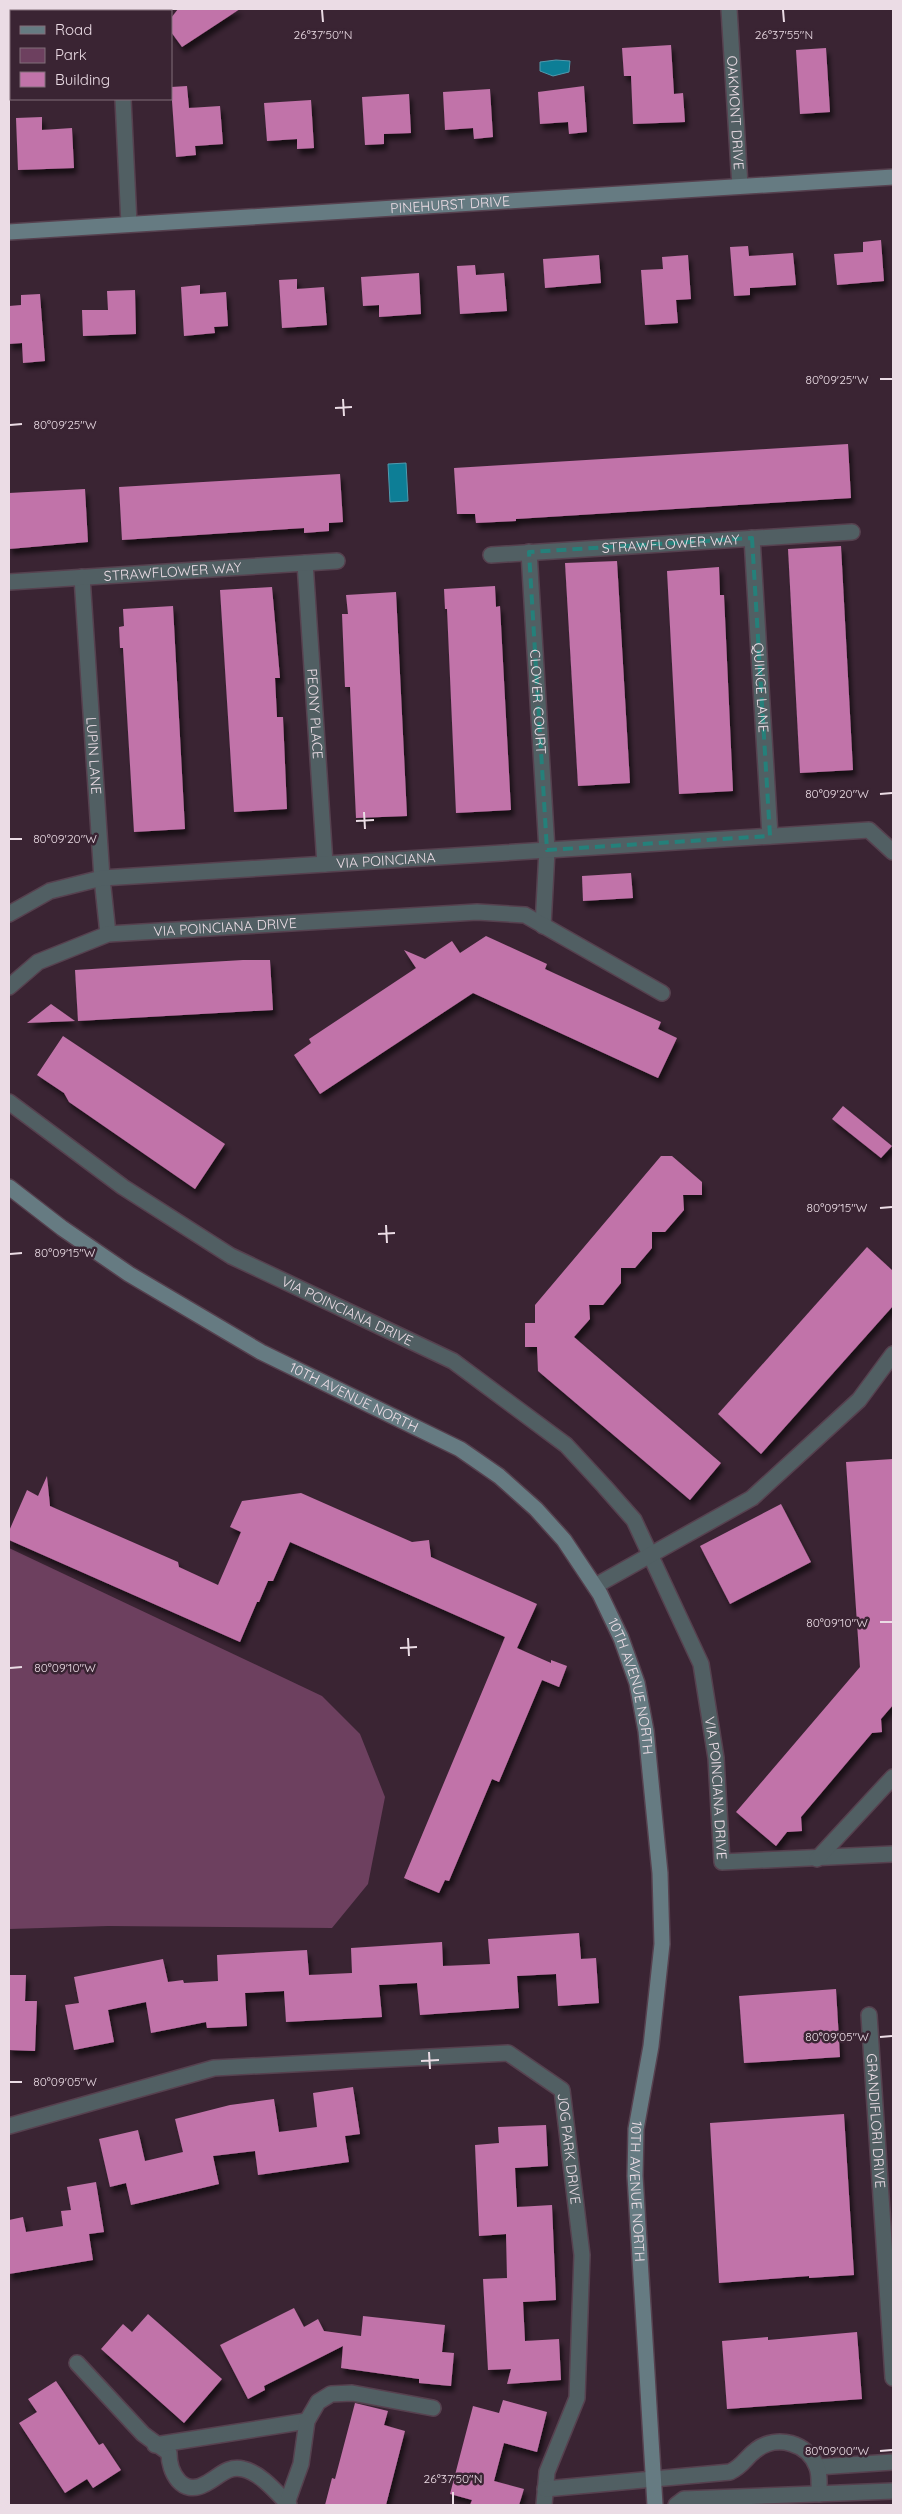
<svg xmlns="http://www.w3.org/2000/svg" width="902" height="2514" viewBox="0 0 902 2514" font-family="Quicksand,sans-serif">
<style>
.green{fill:#6d405f}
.water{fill:#0d7e96;stroke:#509aae}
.building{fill:#c173a9;filter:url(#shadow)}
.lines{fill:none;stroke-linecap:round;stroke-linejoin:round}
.street-casing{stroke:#56414f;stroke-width:18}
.secondary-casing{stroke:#56414f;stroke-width:18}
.street{stroke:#515f63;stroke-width:15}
.secondary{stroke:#667b82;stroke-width:15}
.marked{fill:none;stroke:#25807a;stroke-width:4;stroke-dasharray:10 6;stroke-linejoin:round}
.ticks{fill:none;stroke:#ebdce5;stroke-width:2}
.labels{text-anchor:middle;stroke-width:5;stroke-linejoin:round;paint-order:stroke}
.street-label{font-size:14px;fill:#ebdce5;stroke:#3a2433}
.ticks-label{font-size:12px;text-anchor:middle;fill:#ebdce5;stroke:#3a2433;stroke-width:5;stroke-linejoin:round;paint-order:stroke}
</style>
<defs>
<filter id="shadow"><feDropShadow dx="3" dy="5.5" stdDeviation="2.5" flood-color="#0009"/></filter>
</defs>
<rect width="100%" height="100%" fill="#3a2433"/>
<polygon class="green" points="9,1548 322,1696 360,1734 385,1797 368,1884 332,1928 108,1926 9,1929"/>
<g class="water">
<polygon points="556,60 570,61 569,72 553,76 540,71 540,62"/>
<polygon points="406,463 408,501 390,502 388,464"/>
</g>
<g class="building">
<polygon points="178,9 240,9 182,47 171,32 171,18"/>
<polygon points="671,45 674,94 683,93 685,122 633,124 631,76 624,76 622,48"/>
<polygon points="826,48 830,112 800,114 796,50"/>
<polygon points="187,86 189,108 220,106 223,144 195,146 196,155 176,157 171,87"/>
<polygon points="584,86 587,132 569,134 568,122 540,124 538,92"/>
<polygon points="490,89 493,137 474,139 473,128 445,130 443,92"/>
<polygon points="409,94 411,133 384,134 384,144 365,145 362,97"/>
<polygon points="311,100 314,148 297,149 297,139 267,141 264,103"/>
<polygon points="42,117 42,130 72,128 74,168 18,170 16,118"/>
<polygon points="881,240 884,281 837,285 834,254 863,252 863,242"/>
<polygon points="748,246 749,256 793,253 796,285 750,288 750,295 734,296 730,247"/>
<polygon points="599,255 601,283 545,288 543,259"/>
<polygon points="688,255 691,299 676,300 678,323 645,325 641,270 663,269 662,257"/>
<polygon points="475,265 476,275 504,273 507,311 460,314 457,266"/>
<polygon points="419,273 421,314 379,317 379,305 363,306 361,277"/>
<polygon points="297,279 297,289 324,287 327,325 282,328 279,280"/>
<polygon points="200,285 200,294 226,292 228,326 214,327 215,333 184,336 181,287"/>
<polygon points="135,290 136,334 83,336 82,310 108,310 107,291"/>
<polygon points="40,294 45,361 23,363 22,343 9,344 9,306 21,305 21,295"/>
<polygon points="848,444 851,498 516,519 516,521 476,523 475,514 457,514 454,468"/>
<polygon points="340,474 343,522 329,523 329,531 304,533 304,528 122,540 119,487"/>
<polygon points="85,489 88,542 9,549 9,493"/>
<polygon points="841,546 853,770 800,773 788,549"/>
<polygon points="617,561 630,783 578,786 565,563"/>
<polygon points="719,567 720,595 724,595 733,791 679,794 667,571"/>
<polygon points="495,586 496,607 500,606 511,810 456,813 447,609 445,609 444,589"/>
<polygon points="272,587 280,678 275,678 277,717 283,717 287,809 234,812 220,590"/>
<polygon points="396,592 407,816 356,818 350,687 345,687 342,614 348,614 346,595"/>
<polygon points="173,606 185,829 134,832 123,648 120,648 119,627 124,626 123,609"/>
<polygon points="631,873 633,898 583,901 582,876"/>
<polygon points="486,936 547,964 545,969 661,1022 658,1029 677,1038 658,1078 473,993 320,1094 294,1055 311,1043 309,1039 416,968 404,950 425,959 452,941 460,953"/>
<polygon points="243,960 270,960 273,1010 78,1021 75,970"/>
<polygon points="51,1004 75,1021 27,1023"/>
<polygon points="63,1036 225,1144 195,1189 69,1102 64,1093 37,1075"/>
<polygon points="843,1106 892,1146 881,1158 832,1119"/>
<polygon points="661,1156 672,1156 702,1182 702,1195 683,1195 684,1210 665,1232 652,1232 652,1248 635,1268 621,1268 621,1283 603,1305 589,1305 590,1319 574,1337 721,1463 690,1500 538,1371 537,1347 525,1347 525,1323 535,1323 535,1305"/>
<polygon points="867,1247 893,1271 893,1306 761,1454 718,1414"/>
<polygon points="893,1459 893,1705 881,1719 882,1732 872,1733 801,1817 802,1831 787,1832 776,1846 736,1812 860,1667 846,1462"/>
<polygon points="47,1476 50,1506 178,1562 179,1567 218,1585 241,1532 230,1527 242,1501 301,1493 412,1542 429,1540 431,1557 537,1604 517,1648 551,1663 551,1660 567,1666 559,1687 542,1680 499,1782 492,1779 449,1881 445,1880 439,1893 404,1878 505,1637 290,1542 273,1581 268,1581 259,1602 257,1602 240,1642 9,1540 9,1531 27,1490 38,1496"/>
<polygon points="781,1504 811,1562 730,1604 700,1546"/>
<polygon points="579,1933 581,1959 596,1958 599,2003 558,2006 556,1974 517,1976 519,2008 420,2015 417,1983 379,1985 382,2017 286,2022 284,1991 245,1993 247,2026 207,2028 206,2022 151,2033 146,2002 108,2010 114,2042 74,2050 65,2005 79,2003 74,1977 163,1959 168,1982 183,1980 184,1983 218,1981 217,1955 307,1950 309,1975 352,1973 351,1948 442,1942 443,1966 490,1964 488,1939"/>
<polygon points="9,1975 26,1975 25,2001 37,2001 35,2051 9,2050"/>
<polygon points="836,1989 840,2057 744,2063 739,1996"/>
<polygon points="353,2087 360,2134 345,2136 349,2162 258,2175 255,2151 213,2156 219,2184 131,2205 126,2183 110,2187 99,2139 138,2130 145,2161 183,2152 175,2119 230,2105 274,2099 279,2132 317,2127 313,2093"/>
<polygon points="844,2114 854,2275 809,2278 809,2276 719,2283 710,2123"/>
<polygon points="546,2125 548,2166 515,2168 517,2207 552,2205 556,2300 523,2302 525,2341 559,2339 561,2380 507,2384 511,2369 488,2370 483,2279 507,2278 506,2234 479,2236 475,2145 499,2143 498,2127"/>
<polygon points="96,2182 104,2232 89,2234 93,2260 9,2274 9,2220 23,2217 26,2232 63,2226 61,2211 71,2210 67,2187"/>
<polygon points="294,2308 304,2327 318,2319 324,2331 361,2336 363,2316 445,2325 442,2352 454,2353 451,2386 419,2383 419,2379 341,2368 343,2346 264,2386 265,2390 248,2399 220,2345"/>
<polygon points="148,2314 222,2379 184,2423 101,2349 123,2324 132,2332"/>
<polygon points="857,2332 862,2399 727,2409 722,2341 768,2337 768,2340"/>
<polygon points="56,2381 99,2445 103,2443 121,2470 93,2488 87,2479 65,2493 19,2423 37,2412 28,2399"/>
<polygon points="503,2400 547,2412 537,2452 504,2443 494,2481 524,2489 519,2505 470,2505 472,2500 450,2494 473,2406 499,2413"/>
<polygon points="355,2403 388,2411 384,2425 405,2431 386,2505 325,2505 332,2478 335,2479"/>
</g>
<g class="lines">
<g class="street-casing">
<g id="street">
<polyline points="118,9 118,11"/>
<path id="s1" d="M729,9L740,186"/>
<polyline points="123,99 129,224"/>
<path id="s2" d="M752,538L770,836"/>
<path id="s3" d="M529,552L547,850L543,926"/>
<path id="s4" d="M491,555L852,532"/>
<path id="s5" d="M305,563L325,864"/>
<path id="s6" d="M82,577L102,878L108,934"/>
<path id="s7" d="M9,582L337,561"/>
<path id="s8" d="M9,914L50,891L102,878L869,830L893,852"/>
<path id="s9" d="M9,987L38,962L108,934L477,912L525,915L662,993"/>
<path id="s10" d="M9,1102L123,1187L231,1256L453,1361L566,1445L604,1486L634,1520L701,1664L716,1758L722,1862L893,1854"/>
<polyline points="595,1586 752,1498 859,1400 893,1354"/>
<polyline points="817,1859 893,1777"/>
<path id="s11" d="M869,2015L893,2378"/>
<path id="s12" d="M9,2126L214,2068L508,2053L562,2090L582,2255L577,2398L547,2472L544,2505"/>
<path d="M77,2363L143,2434L169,2453C169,2472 182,2497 205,2484C218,2478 227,2465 243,2469C261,2473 277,2493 289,2505"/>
<polyline points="155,2445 307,2421"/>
<polyline points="817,2467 893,2462"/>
<path d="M545,2489L730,2472C744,2465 745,2458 756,2450C777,2434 808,2443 817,2467C820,2475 819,2485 819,2494"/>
<polyline points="287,2503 301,2464 307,2421 318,2402 331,2394 352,2393 433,2408"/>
<polyline points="676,2505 684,2499 893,2491"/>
</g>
</g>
<g class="secondary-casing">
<g id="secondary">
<path id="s13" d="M9,232L893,177"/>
<path id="s14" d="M9,1187L62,1228L129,1274L261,1352L460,1449L499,1476L536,1509L564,1540L600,1594L621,1638L637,1683L646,1731L660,1873L662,1944L651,2046L636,2129L635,2176L655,2505"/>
</g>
</g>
<use href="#street" class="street"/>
<use href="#secondary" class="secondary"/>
</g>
<path class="marked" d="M752,538L770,836L547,850L529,552Z"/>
<path class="ticks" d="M322,10L323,22M783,10L784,22M880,379H892M343,399L344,416M335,408L352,407M10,425L22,424M880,794L892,793M364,812L365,829M356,821L374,820M10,839H22M880,1208L892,1207M386,1225L387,1243M378,1234L395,1233M10,1254L22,1253M880,1622H892M408,1638L409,1656M400,1648L417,1647M10,1668L22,1667M880,2037L892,2036M429,2052L430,2069M421,2061L439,2060M10,2082H22M880,2451L892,2450M453,2492V2504"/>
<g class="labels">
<g class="street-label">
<text dy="5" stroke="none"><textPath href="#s1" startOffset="104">OAKMONT DRIVE</textPath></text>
<text dy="5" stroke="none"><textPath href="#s13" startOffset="442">PINEHURST DRIVE</textPath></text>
<text dy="5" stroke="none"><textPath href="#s4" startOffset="180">STRAWFLOWER WAY</textPath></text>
<text dy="5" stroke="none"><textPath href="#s7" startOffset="164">STRAWFLOWER WAY</textPath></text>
<text dy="5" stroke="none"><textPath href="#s2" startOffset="150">QUINCE LANE</textPath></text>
<text dy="5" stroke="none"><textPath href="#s3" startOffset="150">CLOVER COURT</textPath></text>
<text dy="5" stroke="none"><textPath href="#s5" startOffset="151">PEONY PLACE</textPath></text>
<text dy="5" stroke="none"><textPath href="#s6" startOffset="179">LUPIN LANE</textPath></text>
<text dy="5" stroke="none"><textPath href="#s8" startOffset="385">VIA POINCIANA</textPath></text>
<text dy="5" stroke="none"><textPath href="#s9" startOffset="231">VIA POINCIANA DRIVE</textPath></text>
<text dy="5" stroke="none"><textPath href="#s10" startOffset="399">VIA POINCIANA DRIVE</textPath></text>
<text dy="5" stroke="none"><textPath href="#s14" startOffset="405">10TH AVENUE NORTH</textPath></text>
<text dy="5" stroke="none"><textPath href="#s14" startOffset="825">10TH AVENUE NORTH</textPath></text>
<text dy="5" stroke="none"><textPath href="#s10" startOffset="1042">VIA POINCIANA DRIVE</textPath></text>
<text dy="5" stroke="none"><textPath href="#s11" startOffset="106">GRANDIFLORI DRIVE</textPath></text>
<text dy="5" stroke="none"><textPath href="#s12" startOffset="632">JOG PARK DRIVE</textPath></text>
<text dy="5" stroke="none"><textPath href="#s14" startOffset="1335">10TH AVENUE NORTH</textPath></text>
</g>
</g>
<g class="ticks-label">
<text x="784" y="39">26°37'55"N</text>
<text x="323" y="39">26°37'50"N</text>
<text x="837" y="384">80°09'25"W</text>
<text x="65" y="429">80°09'25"W</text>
<text x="837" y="798">80°09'20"W</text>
<text x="65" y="843">80°09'20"W</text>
<text x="837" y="1212">80°09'15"W</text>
<text x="65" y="1257">80°09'15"W</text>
<text x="837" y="1627">80°09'10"W</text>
<text x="65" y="1672">80°09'10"W</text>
<text x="837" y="2041">80°09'05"W</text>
<text x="65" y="2086">80°09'05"W</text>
<text x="837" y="2455">80°09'00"W</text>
<text x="453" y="2483">26°37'50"N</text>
</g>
<rect width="902" height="2514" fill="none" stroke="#ebdce5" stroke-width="20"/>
<rect x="10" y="10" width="162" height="90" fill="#3a2433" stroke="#816e7a"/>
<rect x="20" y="26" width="25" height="8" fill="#667b82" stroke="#816e7a"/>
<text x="55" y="35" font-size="15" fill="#ebdce5">Road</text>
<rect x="20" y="48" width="25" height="15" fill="#6d405f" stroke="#816e7a"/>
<text x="55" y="60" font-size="15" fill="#ebdce5">Park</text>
<rect x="20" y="72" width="25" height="15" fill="#c173a9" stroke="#816e7a"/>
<text x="55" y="85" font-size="15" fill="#ebdce5">Building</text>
</svg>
